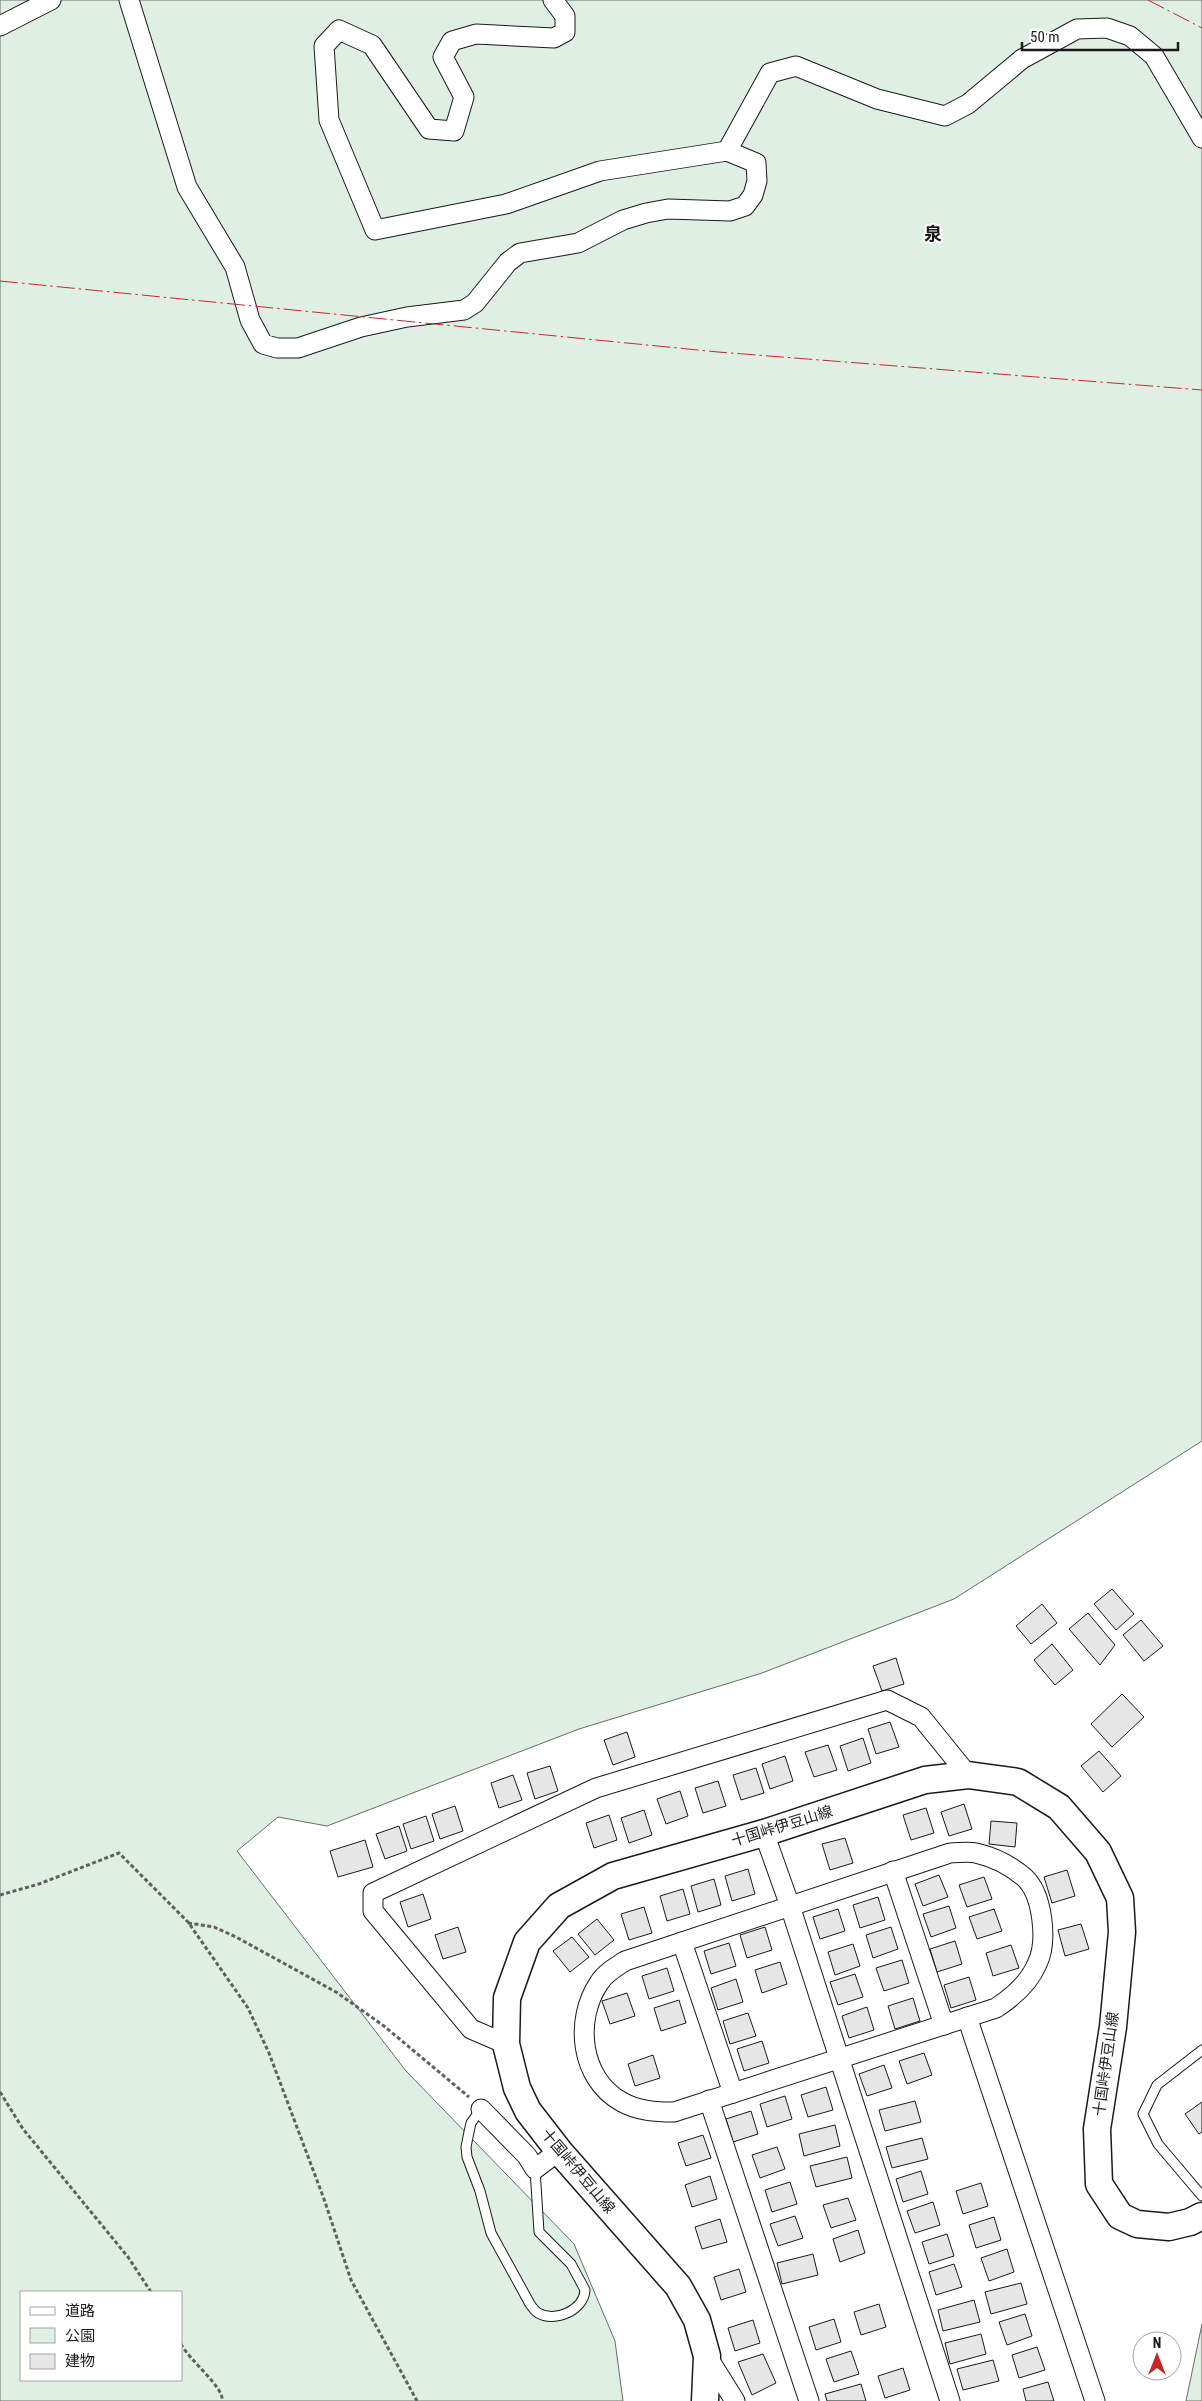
<svg xmlns="http://www.w3.org/2000/svg" width="1202" height="2401" viewBox="0 0 1202 2401" font-family="'Roboto Condensed','Noto Sans JP',sans-serif">
<style>
.green{fill:#e0efe3;stroke:#6a6a6a;fill-rule:evenodd}
.building{fill:#e6e6e6;stroke:#1a1a1a}
.lines{fill:none;stroke-linecap:round;stroke-linejoin:round}
.service-casing{stroke:#1a1a1a;stroke-width:11}
.minor-casing{stroke:#1a1a1a;stroke-width:21}
.secondary-casing{stroke:#1a1a1a;stroke-width:29}
.path{stroke:#5f5f5f;stroke-width:3;stroke-dasharray:4 2.5;stroke-linecap:butt}
.service{stroke:#fff;stroke-width:9}
.minor{stroke:#fff;stroke-width:19}
.secondary{stroke:#fff;stroke-width:26}
.power{stroke:#c62828;stroke-width:1;stroke-dasharray:18 4 2.5 4;stroke-linecap:butt}
.labels{text-anchor:middle;stroke-width:4;stroke-linejoin:round;paint-order:stroke}
.street-label{font-size:15px;fill:#1a1a1a;stroke:#fff}
.quarter-label{font-size:18px;font-weight:bold;fill:#1a1a1a;stroke:#fff}
</style>
<rect width="100%" height="100%" fill="#fff"/>
<g class="green">
<path d="M0,0H1202V1441L954,1599L762,1673L579,1729L327,1826L278,1817L237,1851L406,2071L574,2244L615,2341L623,2401H0ZM21,2292H181V2380H21Z"/>
<polygon points="1202,2324 1202,2401 1186,2401"/>
</g>
<g class="building">
<polygon points="1112,1589 1134,1614 1116,1630 1094,1604"/>
<polygon points="1042,1604 1057,1623 1031,1644 1016,1626"/>
<polygon points="1088,1613 1115,1645 1100,1665 1069,1629"/>
<polygon points="1141,1620 1163,1646 1144,1661 1123,1635"/>
<polygon points="1052,1644 1073,1670 1055,1685 1034,1660"/>
<polygon points="896,1658 904,1684 882,1691 873,1666"/>
<polygon points="1122,1694 1144,1717 1112,1747 1091,1724"/>
<polygon points="890,1722 899,1747 876,1754 868,1729"/>
<polygon points="627,1732 635,1757 613,1765 604,1740"/>
<polygon points="863,1738 871,1763 848,1771 840,1746"/>
<polygon points="828,1745 837,1770 814,1777 805,1752"/>
<polygon points="1099,1751 1121,1776 1103,1792 1081,1766"/>
<polygon points="785,1756 793,1781 770,1789 762,1764"/>
<polygon points="550,1766 558,1791 535,1799 527,1773"/>
<polygon points="756,1768 764,1793 741,1800 733,1775"/>
<polygon points="513,1775 522,1800 499,1808 491,1783"/>
<polygon points="718,1781 726,1806 703,1813 695,1788"/>
<polygon points="680,1791 688,1816 666,1824 657,1799"/>
<polygon points="964,1804 972,1829 949,1836 941,1812"/>
<polygon points="455,1806 463,1831 440,1839 432,1814"/>
<polygon points="926,1808 934,1833 911,1840 903,1815"/>
<polygon points="644,1810 652,1835 629,1843 621,1818"/>
<polygon points="609,1815 617,1840 594,1848 586,1823"/>
<polygon points="426,1816 434,1841 411,1849 403,1824"/>
<polygon points="991,1821 1017,1823 1015,1847 989,1844"/>
<polygon points="399,1826 407,1851 385,1859 376,1834"/>
<polygon points="845,1838 853,1863 830,1870 822,1844"/>
<polygon points="365,1840 373,1867 338,1877 330,1851"/>
<polygon points="748,1869 755,1894 732,1901 725,1876"/>
<polygon points="1067,1870 1075,1896 1052,1903 1044,1877"/>
<polygon points="939,1875 948,1897 923,1906 915,1884"/>
<polygon points="984,1877 992,1899 967,1907 959,1885"/>
<polygon points="714,1879 721,1905 698,1912 691,1886"/>
<polygon points="683,1889 690,1914 667,1921 660,1896"/>
<polygon points="423,1894 431,1919 408,1927 400,1902"/>
<polygon points="878,1897 885,1920 860,1928 853,1905"/>
<polygon points="949,1906 956,1928 931,1937 923,1914"/>
<polygon points="644,1907 652,1933 629,1940 621,1914"/>
<polygon points="838,1909 845,1931 820,1939 813,1917"/>
<polygon points="994,1909 1002,1931 977,1939 969,1917"/>
<polygon points="597,1919 614,1940 595,1955 578,1934"/>
<polygon points="1081,1924 1089,1949 1065,1956 1058,1930"/>
<polygon points="458,1927 466,1952 443,1959 435,1935"/>
<polygon points="765,1927 772,1950 747,1958 740,1935"/>
<polygon points="891,1927 898,1949 873,1958 866,1935"/>
<polygon points="572,1937 589,1957 570,1972 553,1951"/>
<polygon points="955,1941 962,1964 937,1972 930,1949"/>
<polygon points="729,1943 736,1966 711,1974 704,1951"/>
<polygon points="853,1944 860,1966 835,1975 828,1952"/>
<polygon points="1011,1945 1019,1968 993,1976 986,1953"/>
<polygon points="902,1960 909,1983 884,1991 876,1968"/>
<polygon points="780,1962 787,1984 762,1993 755,1970"/>
<polygon points="667,1968 674,1991 649,1999 642,1976"/>
<polygon points="855,1974 863,1997 838,2005 830,1982"/>
<polygon points="969,1977 976,2000 951,2008 944,1985"/>
<polygon points="736,1979 743,2002 718,2010 711,1988"/>
<polygon points="627,1993 635,2016 610,2024 602,2001"/>
<polygon points="913,1998 920,2021 895,2029 888,2006"/>
<polygon points="679,2000 686,2023 661,2031 654,2008"/>
<polygon points="867,2007 874,2030 849,2038 842,2016"/>
<polygon points="748,2013 756,2036 730,2044 723,2021"/>
<polygon points="762,2041 769,2063 744,2071 737,2049"/>
<polygon points="924,2053 932,2075 907,2084 899,2061"/>
<polygon points="653,2055 660,2078 635,2086 628,2064"/>
<polygon points="884,2065 892,2088 867,2096 859,2074"/>
<polygon points="826,2087 833,2110 808,2117 801,2095"/>
<polygon points="785,2096 792,2119 767,2127 760,2104"/>
<polygon points="915,2101 921,2122 885,2131 879,2110"/>
<polygon points="1202,2102 1202,2132 1199,2134 1185,2114"/>
<polygon points="751,2111 758,2134 733,2142 726,2119"/>
<polygon points="835,2125 840,2146 804,2156 799,2134"/>
<polygon points="703,2135 711,2158 686,2166 678,2143"/>
<polygon points="922,2138 928,2159 892,2168 886,2147"/>
<polygon points="777,2147 785,2169 760,2178 752,2155"/>
<polygon points="847,2157 852,2178 816,2187 810,2166"/>
<polygon points="921,2171 928,2194 903,2202 896,2179"/>
<polygon points="710,2176 717,2199 692,2207 685,2185"/>
<polygon points="790,2182 797,2204 772,2212 765,2190"/>
<polygon points="981,2183 988,2206 963,2214 956,2191"/>
<polygon points="848,2198 856,2220 831,2228 823,2205"/>
<polygon points="933,2202 940,2225 915,2233 907,2211"/>
<polygon points="795,2216 803,2238 778,2246 770,2224"/>
<polygon points="994,2217 1001,2240 976,2248 969,2225"/>
<polygon points="720,2219 727,2242 702,2249 695,2227"/>
<polygon points="858,2230 865,2253 840,2262 833,2239"/>
<polygon points="947,2234 954,2256 929,2264 922,2242"/>
<polygon points="1007,2249 1014,2272 989,2281 981,2258"/>
<polygon points="813,2254 818,2275 782,2284 777,2263"/>
<polygon points="954,2264 962,2287 936,2295 929,2272"/>
<polygon points="739,2269 746,2292 721,2300 714,2277"/>
<polygon points="1021,2283 1027,2304 991,2314 985,2292"/>
<polygon points="974,2300 980,2322 943,2331 938,2310"/>
<polygon points="879,2304 886,2327 861,2335 854,2312"/>
<polygon points="1025,2314 1032,2336 1007,2345 999,2322"/>
<polygon points="834,2319 841,2342 816,2350 809,2327"/>
<polygon points="753,2320 760,2343 735,2351 728,2328"/>
<polygon points="981,2334 986,2354 950,2364 945,2343"/>
<polygon points="1037,2347 1045,2370 1019,2378 1012,2355"/>
<polygon points="851,2351 859,2374 834,2382 826,2359"/>
<polygon points="763,2354 776,2383 752,2395 738,2362"/>
<polygon points="993,2360 999,2381 963,2390 957,2369"/>
<polygon points="903,2368 910,2390 885,2398 878,2376"/>
<polygon points="1048,2382 1054,2401 1026,2401 1023,2389"/>
<polygon points="861,2384 866,2401 827,2401 825,2394"/>
</g>
<g class="lines">
<g class="service-casing">
<g id="service">
<polyline points="1202,2050 1157,2085 1143,2114 1158,2144 1202,2196"/>
<path d="M481,2109L471,2123L469,2132L466,2147L467,2157L480,2191L491,2233L530,2304C532,2307 535,2311 538,2313C555,2323 584,2310 585,2290L571,2264L539,2232L535,2169"/>
</g>
</g>
<g class="minor-casing">
<g id="minor">
<polyline points="129,0 187,187 235,267 250,320 263,344 277,348 298,348 361,327 407,317 464,310 475,303 508,262 520,253 578,243 623,220 646,213 668,209 730,211 745,206 753,195 757,181 756,163 727,151 600,171 506,204 375,230 329,120 324,46 339,30 372,45 429,129 454,131 464,97 443,57 452,41 476,34 554,38 565,32 565,16 553,0"/>
<polyline points="0,26 51,0"/>
<polyline points="727,151 770,73 796,66 877,99 945,116 968,104 1022,59 1077,29 1107,28 1130,36 1154,56 1202,138"/>
<polyline points="764,1833 790,1906 950,2401"/>
<path d="M950,1853C958,1853 968,1851 976,1853C993,1857 1011,1866 1024,1877C1043,1894 1048,1942 1037,1964C1029,1983 1013,1997 996,2008L674,2112C656,2112 638,2111 622,2102C580,2079 574,2020 599,1983C605,1973 616,1967 625,1961Z"/>
<polyline points="893,1871 944,2025"/>
<polyline points="682,1942 733,2093"/>
<polyline points="967,2017 1095,2401"/>
<polyline points="506,2044 471,2029 373,1911 373,1893 596,1788 887,1700 921,1717 968,1775"/>
<polyline points="709,2100 809,2401"/>
<polyline points="481,2109 527,2156 535,2169 559,2151"/>
<polyline points="707,2356 735,2401"/>
</g>
</g>
<g class="secondary-casing">
<polyline id="secondary" points="705,2401 707,2356 697,2320 678,2286 559,2151 528,2111 517,2088 506,2044 507,1998 527,1942 559,1906 613,1876 764,1833 925,1780 968,1775 1018,1782 1059,1807 1098,1852 1120,1898 1122,1932 1113,2027 1097,2129 1099,2184 1120,2216 1137,2224 1169,2227 1190,2222 1202,2216"/>
</g>
<g class="path">
<polyline points="0,1895 39,1884 119,1853 188,1922 248,2008 269,2053 324,2199 351,2280 417,2401"/>
<polyline points="188,1923 214,1927 236,1937 336,1992 384,2026 469,2097"/>
<polyline points="0,2092 23,2129 128,2257 151,2292"/>
<path d="M181,2344C188,2359 225,2388 222,2401"/>
</g>
<use href="#service" class="service"/>
<use href="#minor" class="minor"/>
<use href="#secondary" class="secondary"/>
<g class="power">
<polyline points="1148,0 1202,28"/>
<polyline points="0,281 718,352 1202,390"/>
</g>
</g>
<g class="labels">
<g class="street-label">
<text transform="translate(782 1826) rotate(-17)" y="5">十国峠伊豆山線</text>
<text transform="translate(1106 2064) rotate(-82)" y="5">十国峠伊豆山線</text>
<text transform="translate(578 2171) rotate(50)" y="5">十国峠伊豆山線</text>
</g>
<g class="quarter-label">
<text x="933" y="240">泉</text>
</g>
</g>
<rect x="20" y="2291" width="162" height="90" fill="#ffffff" stroke="#a3a3a3"/>
<rect x="30" y="2307" width="25" height="8" fill="#ffffff" stroke="#a3a3a3"/>
<text x="65" y="2316" font-size="15" fill="#1a1a1a">道路</text>
<rect x="30" y="2328" width="25" height="15" fill="#e0efe3" stroke="#a3a3a3"/>
<text x="65" y="2341" font-size="15" fill="#1a1a1a">公園</text>
<rect x="30" y="2354" width="25" height="15" fill="#e6e6e6" stroke="#a3a3a3"/>
<text x="65" y="2366" font-size="15" fill="#1a1a1a">建物</text>
<g transform="translate(1157 2356)"><circle r="24" fill="#ffffff" stroke="#a3a3a3"/>
<path d="M0-4L9 19L0 12L-9 19Z" fill="#c62828"/>
<text y="-8" font-size="14" font-weight="bold" text-anchor="middle" fill="#1a1a1a">N</text>
</g>
<path d="M1022 42v8h156v-8" fill="none" stroke="#1a1a1a" stroke-width="2.5"/>
<text x="1030" y="42" font-size="15" fill="#1a1a1a" stroke="#ffffff" stroke-width="4" paint-order="stroke">50 m</text>
</svg>
